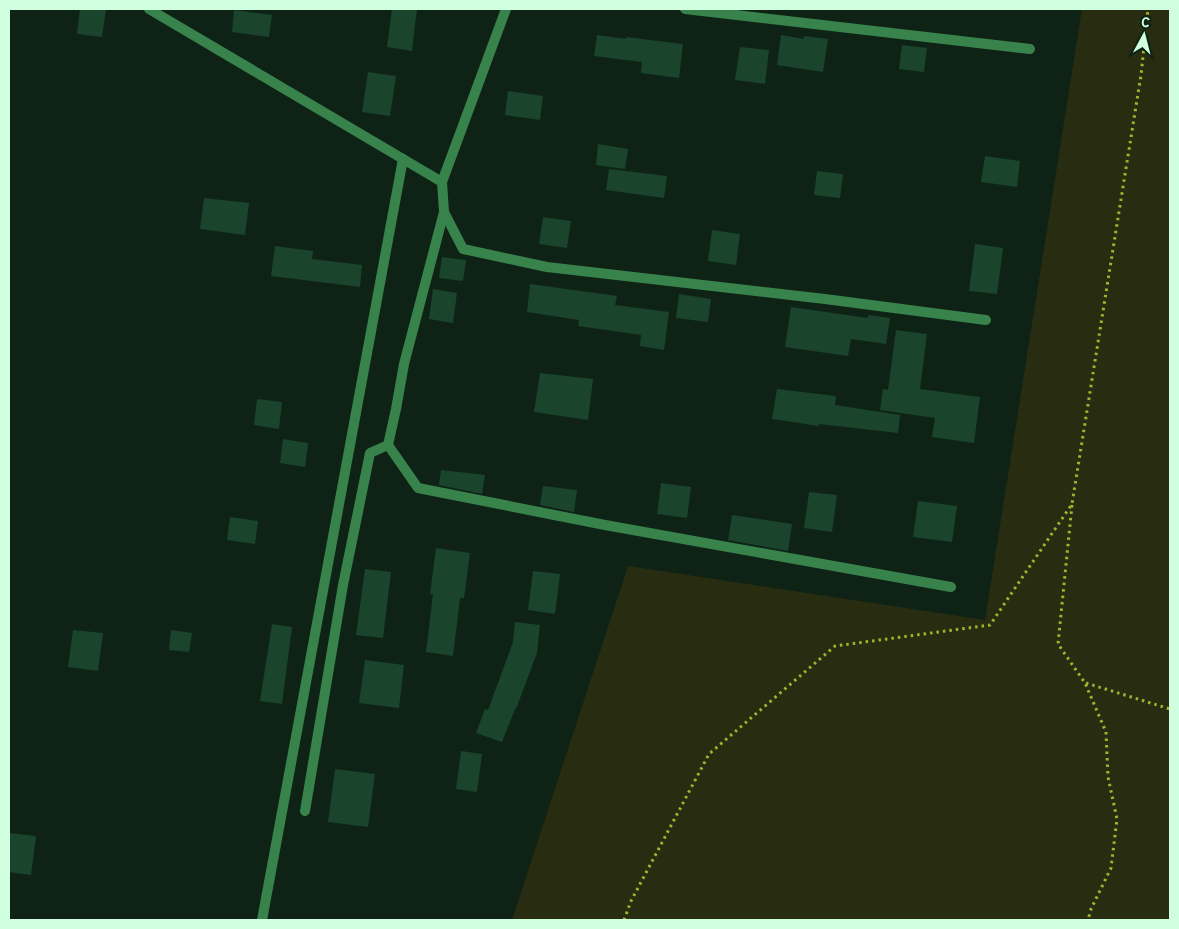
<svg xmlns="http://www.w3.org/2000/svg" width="1179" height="929" viewBox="0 0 1179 929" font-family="Overpass,sans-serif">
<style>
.green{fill:#282d11}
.building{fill:#1a442b}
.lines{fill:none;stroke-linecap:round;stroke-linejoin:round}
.path{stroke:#a0b52d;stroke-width:3;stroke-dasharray:2.5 4;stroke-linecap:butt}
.service{stroke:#38824b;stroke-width:10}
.minor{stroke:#38824b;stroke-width:10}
</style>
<rect width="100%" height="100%" fill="#0e2316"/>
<polygon class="green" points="1082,9 1170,9 1170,920 512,920 628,566 985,620"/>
<g class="building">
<polygon points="80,9 106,9 102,37 77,34"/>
<polygon points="392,9 417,9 412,51 387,47"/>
<polygon points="234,10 272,15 269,37 232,32"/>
<polygon points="597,35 626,39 626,37 683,44 679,78 641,73 642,62 594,56"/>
<polygon points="781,35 804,39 804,36 828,39 823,72 777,65"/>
<polygon points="902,45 927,48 924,72 899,69"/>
<polygon points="740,47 769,50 765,84 735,80"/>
<polygon points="368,72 396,76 390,116 362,112"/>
<polygon points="508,91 543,96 540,120 505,115"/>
<polygon points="598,144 628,149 625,169 596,165"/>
<polygon points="985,156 1020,161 1017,187 981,182"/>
<polygon points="609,169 667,176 664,198 606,190"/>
<polygon points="817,171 843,174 840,198 814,195"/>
<polygon points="204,198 249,203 245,235 200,229"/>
<polygon points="543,217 571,221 567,248 539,244"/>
<polygon points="712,230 740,234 736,265 708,261"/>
<polygon points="975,244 1003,248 997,294 969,291"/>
<polygon points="275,246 313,251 312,259 362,265 360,287 271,276"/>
<polygon points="442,257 466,260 463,281 439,278"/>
<polygon points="530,284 617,296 615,305 669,312 664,350 640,346 641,335 578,326 579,320 527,312"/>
<polygon points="433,289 457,293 453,323 429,319"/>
<polygon points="679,294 711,299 708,322 676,318"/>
<polygon points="791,307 868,318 868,315 890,318 886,344 851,339 848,356 785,347"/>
<polygon points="896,330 927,334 920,389 980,397 974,443 932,437 935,418 880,410 883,389 888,390"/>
<polygon points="540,373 593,379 588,420 534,412"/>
<polygon points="777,389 836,396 835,405 900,415 898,433 819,424 819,426 772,419"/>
<polygon points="257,399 282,402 279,429 254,425"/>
<polygon points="283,439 308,443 305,467 280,463"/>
<polygon points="441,470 485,475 482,494 439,485"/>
<polygon points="661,483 691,487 687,518 657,514"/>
<polygon points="543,486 577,490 574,512 540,505"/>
<polygon points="809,492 837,495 832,532 804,528"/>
<polygon points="918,501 957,506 952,542 913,537"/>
<polygon points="732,515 792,524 788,551 728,540"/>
<polygon points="230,517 258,521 255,544 227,540"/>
<polygon points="436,548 470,553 464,598 460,598 453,656 426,652 433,594 430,594"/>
<polygon points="365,569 391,572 383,638 356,635"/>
<polygon points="533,571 560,574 555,614 528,610"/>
<polygon points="515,622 540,625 537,653 516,709 515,709 502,742 476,733 485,709 488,710 513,642"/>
<polygon points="272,624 292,627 282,704 260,701"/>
<polygon points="73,630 103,633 98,671 68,667"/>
<polygon points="171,630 192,633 189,652 169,650"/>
<polygon points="365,660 404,665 399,708 359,703"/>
<polygon points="461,751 482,754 477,792 456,789"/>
<polygon points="335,769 375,774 368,827 328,822"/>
<polygon points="9,833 36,836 31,875 9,872"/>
</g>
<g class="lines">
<g class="path">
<polyline points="1072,505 1058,644 1085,683 1106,732 1108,777 1117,819 1111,868 1091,909 1088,920"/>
<polyline points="1086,683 1170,709"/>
<polyline points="624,920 631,901 709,754 835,646 990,625 1072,504 1141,75 1148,9"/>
</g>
<g class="service">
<polyline points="685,9 1030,49"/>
<polyline points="442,182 444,212 463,249 547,267 825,299 986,320"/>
<polyline points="444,212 404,364 396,409 388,445 418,488 605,525 951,587"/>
<polyline points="305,811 343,585 370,453 388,445"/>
<polyline points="262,920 403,159"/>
</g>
<polyline class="minor" points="149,9 442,182 506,9"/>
</g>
<rect width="1179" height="929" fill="none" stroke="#d0ffdf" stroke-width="20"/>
<g transform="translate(1144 35) rotate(7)" stroke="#0e2316" stroke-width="4" paint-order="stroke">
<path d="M0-4L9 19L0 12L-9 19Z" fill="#d0ffdf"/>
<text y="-8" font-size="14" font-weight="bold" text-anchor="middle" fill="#d0ffdf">С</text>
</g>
</svg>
